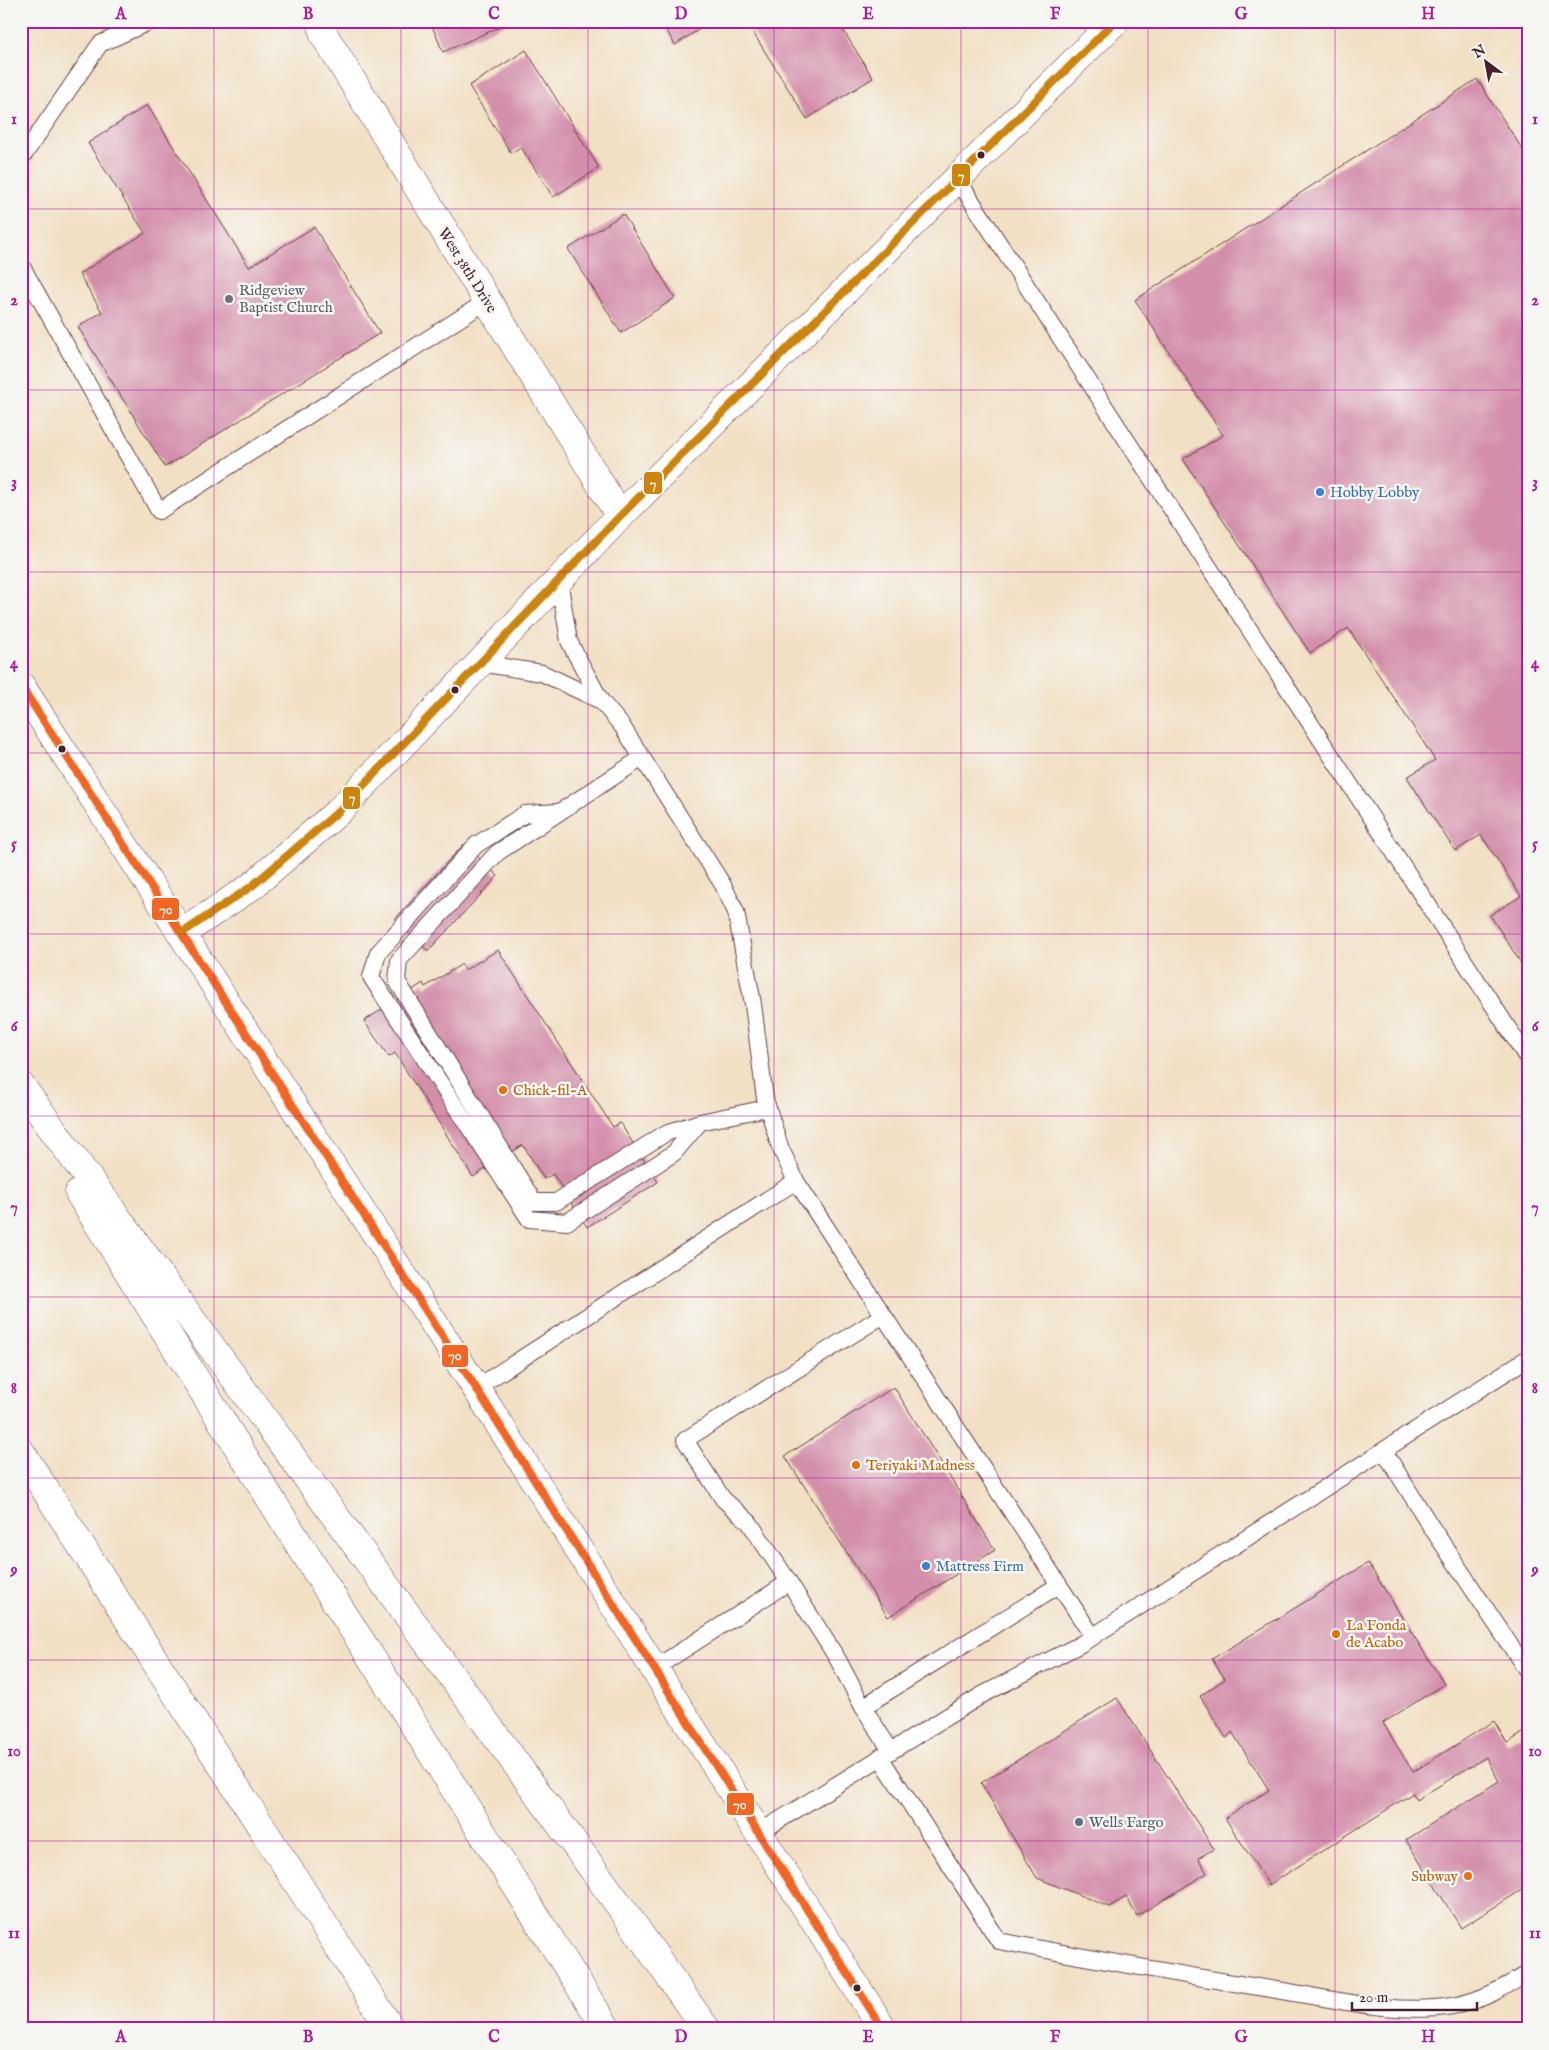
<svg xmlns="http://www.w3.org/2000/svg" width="1549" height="2050" viewBox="0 0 1549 2050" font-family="'IM FELL English',serif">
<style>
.building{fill:#d38eaa}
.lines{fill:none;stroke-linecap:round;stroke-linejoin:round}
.lane-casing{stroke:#633c42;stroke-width:18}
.street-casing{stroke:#633c42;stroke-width:29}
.secondary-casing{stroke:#633c42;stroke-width:29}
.highway-casing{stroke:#633c42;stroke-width:29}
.lane{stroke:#fff;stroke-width:16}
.street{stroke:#fff;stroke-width:28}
.secondary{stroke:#fff;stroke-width:28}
.highway{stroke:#fff;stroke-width:28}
.bus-1-casing{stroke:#f6f6f2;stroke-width:11}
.bus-2-casing{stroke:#f6f6f2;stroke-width:11}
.bus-1{stroke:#f26522;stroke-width:8}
.bus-2{stroke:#cc840b;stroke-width:8}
.grid{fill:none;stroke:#b5179e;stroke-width:1;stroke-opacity:0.55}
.bus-dot{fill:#4a1f2b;stroke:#f6f6f2;stroke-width:2}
.worship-dot{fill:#6b7280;stroke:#f6f6f2;stroke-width:2}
.shop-dot{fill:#3f7fe0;stroke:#f6f6f2;stroke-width:2}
.food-dot{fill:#e8710a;stroke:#f6f6f2;stroke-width:2}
.service-dot{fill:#5c6f8a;stroke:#f6f6f2;stroke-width:2}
.labels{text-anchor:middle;stroke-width:5;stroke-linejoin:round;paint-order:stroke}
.street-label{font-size:15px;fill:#4a1f2b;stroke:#f6f6f2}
.worship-label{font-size:15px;fill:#5b616d;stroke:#f6f6f2;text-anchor:start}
.shop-label{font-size:15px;fill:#366cbe;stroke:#f6f6f2;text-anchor:start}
.food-label{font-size:15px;fill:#c56008;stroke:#f6f6f2;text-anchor:start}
.service-label{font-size:15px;fill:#4e5e75;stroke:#f6f6f2;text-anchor:start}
.line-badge{stroke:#f6f6f2;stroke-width:2}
.badge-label{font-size:14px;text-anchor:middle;font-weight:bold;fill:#fff}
.neatline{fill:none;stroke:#b5179e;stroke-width:2}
.grid-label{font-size:16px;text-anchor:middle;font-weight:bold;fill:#b5179e}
</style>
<rect width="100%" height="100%" fill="#f6f6f2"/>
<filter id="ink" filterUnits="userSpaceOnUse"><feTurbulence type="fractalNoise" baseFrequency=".02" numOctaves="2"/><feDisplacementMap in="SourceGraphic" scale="10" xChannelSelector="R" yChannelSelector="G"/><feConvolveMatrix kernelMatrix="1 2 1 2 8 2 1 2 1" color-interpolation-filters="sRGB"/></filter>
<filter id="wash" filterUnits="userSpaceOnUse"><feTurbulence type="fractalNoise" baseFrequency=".0096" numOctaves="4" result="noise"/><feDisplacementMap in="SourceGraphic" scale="20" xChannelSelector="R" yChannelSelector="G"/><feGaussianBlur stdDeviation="1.12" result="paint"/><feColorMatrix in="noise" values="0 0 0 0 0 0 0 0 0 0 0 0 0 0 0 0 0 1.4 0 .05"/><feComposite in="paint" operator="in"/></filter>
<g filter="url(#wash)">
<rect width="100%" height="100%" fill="#f2e0c5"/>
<g id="blocks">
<g class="building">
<polygon points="430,21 513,21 443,52"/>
<polygon points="661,21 712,21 675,45"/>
<polygon points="758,21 847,21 840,25 873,78 807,119 749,26"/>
<polygon points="526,50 599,168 553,197 521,147 511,153 469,86"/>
<polygon points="1477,79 1528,158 1528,974 1490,915 1521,896 1481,835 1455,851 1407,777 1435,760 1348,628 1310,653 1183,459 1223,435 1135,300"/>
<polygon points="147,105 249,267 314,227 380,333 165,467 78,327 102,312 79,274 145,233 88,143"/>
<polygon points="623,214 675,298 621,333 568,249"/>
<polygon points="464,844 498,876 428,951 394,920"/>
<polygon points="498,950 613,1127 620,1123 658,1182 587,1227 553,1174 544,1179 523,1145 473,1177 395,1053 389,1057 364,1021 423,983 425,987 462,964 465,970"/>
<polygon points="894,1387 995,1550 888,1617 785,1456"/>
<polygon points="1368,1563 1444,1684 1383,1723 1413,1772 1494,1721 1507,1743 1528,1730 1528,1886 1461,1928 1406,1840 1499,1781 1486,1757 1416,1800 1413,1793 1269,1885 1225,1818 1269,1790 1232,1732 1226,1738 1200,1696 1225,1679 1212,1659"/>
<polygon points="1117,1698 1214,1849 1198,1858 1207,1873 1137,1916 1126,1897 1109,1907 1037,1878 981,1783"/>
</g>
</g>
</g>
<g filter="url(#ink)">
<use href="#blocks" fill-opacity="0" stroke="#633c42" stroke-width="1"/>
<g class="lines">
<g class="lane-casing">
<g id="lane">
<polyline points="21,159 100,44 151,21"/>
<polyline points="958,180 1528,1059"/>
<polyline points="21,265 159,511 487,301"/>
<polyline points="559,580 569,641 574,651 601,701 622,726 723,885 736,912 753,1004 765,1099 780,1147 796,1181 1093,1637"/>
<polyline points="480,663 542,673 601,701"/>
<polyline points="642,758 497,853 399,960 397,981 534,1202 556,1202 666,1133 700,1122 767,1108"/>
<polyline points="559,812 525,814 476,845 378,953 371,977 529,1219 567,1222 674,1153 700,1122"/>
<polyline points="882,1316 685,1440 723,1499 749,1522 789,1582 837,1658 863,1707 891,1751"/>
<polyline points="476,1388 796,1181"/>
<polyline points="1384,1451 1430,1525 1528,1672"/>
<polyline points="655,1668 789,1582"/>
<polyline points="863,1707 1059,1585"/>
<path d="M880,1757L999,1941C1093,1959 1188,1976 1283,1991C1338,2000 1396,2015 1452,2006C1481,2001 1504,1988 1528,1973"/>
<polyline points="760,1832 982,1695 1081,1644 1528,1358"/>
</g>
</g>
<g class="street-casing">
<polyline id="street" points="321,21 324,35 620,516"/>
</g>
<g class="secondary-casing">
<g id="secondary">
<polyline points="21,686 476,1388 883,2029"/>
<polyline points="182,933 252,886 339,811 620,516 1115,21"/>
</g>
</g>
<g class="highway-casing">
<g id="highway">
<polyline points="21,1086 625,1913 706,2029"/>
<polyline points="79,1193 278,1511 607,2029"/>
<polyline points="21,1452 391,2029"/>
</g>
</g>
<use href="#lane" class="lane"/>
<use href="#street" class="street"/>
<use href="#secondary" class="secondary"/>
<use href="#highway" class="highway"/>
<g class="bus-1-casing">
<polyline id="bus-1" points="21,686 476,1388 883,2029"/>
</g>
<g class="bus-2-casing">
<polyline id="bus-2" points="182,933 252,886 339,811 620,516 1115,21"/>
</g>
<use href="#bus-1" class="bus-1"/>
<use href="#bus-2" class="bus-2"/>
</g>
</g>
<path class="grid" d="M214,21V2029M401,21V2029M588,21V2029M774,21V2029M961,21V2029M1148,21V2029M1335,21V2029M21,209H1528M21,390H1528M21,572H1528M21,753H1528M21,934H1528M21,1116H1528M21,1297H1528M21,1478H1528M21,1660H1528M21,1841H1528"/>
<g class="bus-dot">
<circle cx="981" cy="155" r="4.5"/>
<circle cx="455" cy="690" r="4.5"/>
<circle cx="62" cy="749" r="4.5"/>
<circle cx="857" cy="1988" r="4.5"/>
</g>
<circle class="worship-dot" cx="229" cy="299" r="5"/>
<g class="shop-dot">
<circle cx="1320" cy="492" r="5"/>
<circle cx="926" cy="1566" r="5"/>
</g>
<g class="food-dot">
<circle cx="503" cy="1090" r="5"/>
<circle cx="856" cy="1465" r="5"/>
<circle cx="1336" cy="1634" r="5"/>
<circle cx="1468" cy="1876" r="5"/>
</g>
<circle class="service-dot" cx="1079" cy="1822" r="5"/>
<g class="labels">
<g class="street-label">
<text transform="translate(468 270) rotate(58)" y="5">West 38th Drive</text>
</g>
<g class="worship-label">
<text x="239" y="295">Ridgeview<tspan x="239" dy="17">Baptist Church</tspan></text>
</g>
<g class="shop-label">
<text x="1330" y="497">Hobby Lobby</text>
<text x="936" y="1571">Mattress Firm</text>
</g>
<g class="food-label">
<text x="513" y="1095">Chick-fil-A</text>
<text x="866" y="1470">Teriyaki Madness</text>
<text x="1346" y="1630">La Fonda<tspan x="1346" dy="17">de Acabo</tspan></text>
<text x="1458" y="1881" text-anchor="end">Subway</text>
</g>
<g class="service-label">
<text x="1089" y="1827">Wells Fargo</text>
</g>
</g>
<g class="line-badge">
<rect x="951" y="163" width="20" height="24" rx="5" fill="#cc840b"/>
<rect x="643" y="471" width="20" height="24" rx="5" fill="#cc840b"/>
<rect x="342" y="786" width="19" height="24" rx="5" fill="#cc840b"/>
<rect x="151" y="897" width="29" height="24" rx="5" fill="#f26522"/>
<rect x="441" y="1344" width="28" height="24" rx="5" fill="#f26522"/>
<rect x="726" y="1792" width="29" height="24" rx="5" fill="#f26522"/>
</g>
<g class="badge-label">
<text x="961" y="180">7</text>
<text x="653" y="488">7</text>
<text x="352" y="802">7</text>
<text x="166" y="914">70</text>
<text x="455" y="1360">70</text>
<text x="740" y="1809">70</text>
</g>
<rect width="1549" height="2050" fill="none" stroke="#f6f6f2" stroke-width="55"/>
<g transform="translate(1486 62) rotate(328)" stroke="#f6f6f2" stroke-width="4" paint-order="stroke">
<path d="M0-4L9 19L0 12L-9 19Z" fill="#4a1f2b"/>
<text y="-8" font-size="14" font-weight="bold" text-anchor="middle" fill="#4a1f2b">N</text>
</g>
<path d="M1352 2002v8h125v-8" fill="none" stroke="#4a1f2b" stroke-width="2.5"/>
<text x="1359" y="2002" font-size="15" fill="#4a1f2b" stroke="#f6f6f2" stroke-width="4" paint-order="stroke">20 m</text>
<rect x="28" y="28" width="1494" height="1994" class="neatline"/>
<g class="grid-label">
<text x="121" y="19">A</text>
<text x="308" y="19">B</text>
<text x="494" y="19">C</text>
<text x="681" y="19">D</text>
<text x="868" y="19">E</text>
<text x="1055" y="19">F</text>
<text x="1241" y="19">G</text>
<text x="1428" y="19">H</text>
<text x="14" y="124">1</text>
<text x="1535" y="124">1</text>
<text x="14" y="305">2</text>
<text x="1535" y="305">2</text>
<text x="14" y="487">3</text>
<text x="1535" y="487">3</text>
<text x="14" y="668">4</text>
<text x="1535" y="668">4</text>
<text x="14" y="849">5</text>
<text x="1535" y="849">5</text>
<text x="14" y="1031">6</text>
<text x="1535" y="1031">6</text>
<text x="14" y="1212">7</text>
<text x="1535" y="1212">7</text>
<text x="14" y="1393">8</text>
<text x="1535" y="1393">8</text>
<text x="14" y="1575">9</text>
<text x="1535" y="1575">9</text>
<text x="14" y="1756">10</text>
<text x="1535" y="1756">10</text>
<text x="14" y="1938">11</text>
<text x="1535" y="1938">11</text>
<text x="121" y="2042">A</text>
<text x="308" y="2042">B</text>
<text x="494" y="2042">C</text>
<text x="681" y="2042">D</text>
<text x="868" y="2042">E</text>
<text x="1055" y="2042">F</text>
<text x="1241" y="2042">G</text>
<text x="1428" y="2042">H</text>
</g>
</svg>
